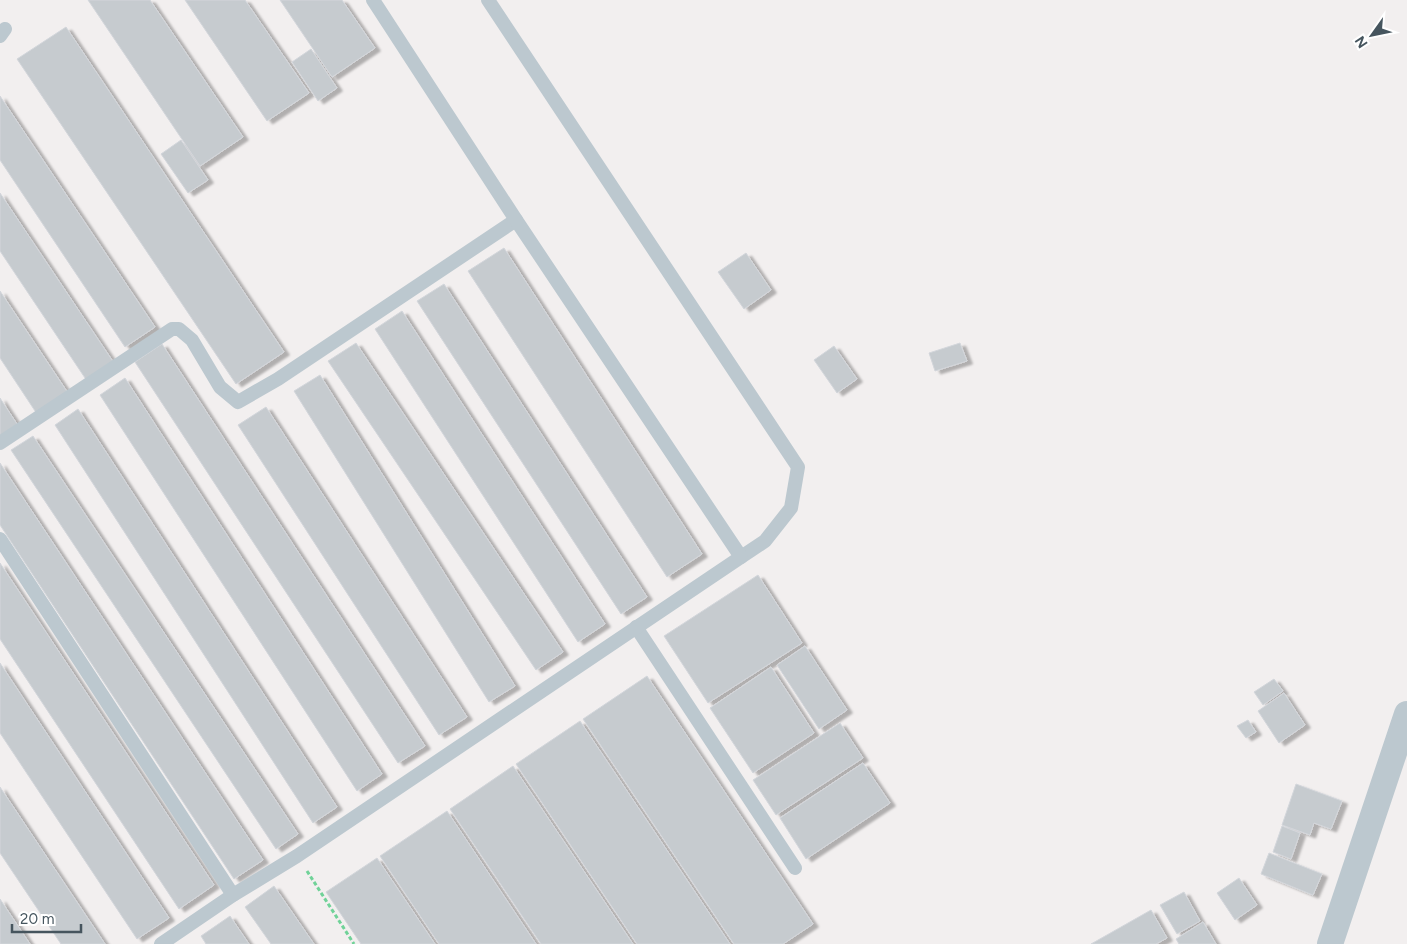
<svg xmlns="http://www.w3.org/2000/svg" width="1407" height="944" viewBox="0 0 1407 944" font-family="Figtree,sans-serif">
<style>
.building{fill:#c6cbcf;stroke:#d3d6db;filter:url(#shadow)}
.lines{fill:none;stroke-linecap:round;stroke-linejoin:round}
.path{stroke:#70d298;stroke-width:3;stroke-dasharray:4 2.5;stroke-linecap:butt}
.lane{stroke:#bcc8cf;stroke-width:14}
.street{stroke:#bcc8cf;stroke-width:26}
</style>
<defs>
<filter id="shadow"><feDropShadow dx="5.5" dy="3" stdDeviation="1" flood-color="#0004"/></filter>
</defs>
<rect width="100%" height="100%" fill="#f2efef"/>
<g class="building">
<polygon points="88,0 150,0 243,137 200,166"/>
<polygon points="185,0 245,0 309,93 267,121"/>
<polygon points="280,0 342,0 375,48 332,77"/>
<polygon points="66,27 284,352 236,384 17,59"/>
<polygon points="311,49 337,88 318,101 292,62"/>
<polygon points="0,96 155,327 125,347 0,160"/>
<polygon points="181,140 208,180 188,193 161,154"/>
<polygon points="0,193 114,363 87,381 0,251"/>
<polygon points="504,248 702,554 667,577 468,271"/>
<polygon points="746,253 771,290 744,309 718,272"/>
<polygon points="444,284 647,597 621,614 417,301"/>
<polygon points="0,291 68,393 37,414 0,358"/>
<polygon points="402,311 605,624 578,642 375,329"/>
<polygon points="356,343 563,652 536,670 328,361"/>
<polygon points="960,343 967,361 935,371 929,353"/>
<polygon points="162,344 425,746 398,763 135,362"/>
<polygon points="834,346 857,379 837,393 814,360"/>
<polygon points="320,375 515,686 489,702 294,391"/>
<polygon points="125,378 382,774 357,791 100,395"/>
<polygon points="0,398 17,424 0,436"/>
<polygon points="266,407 467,717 439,735 238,425"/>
<polygon points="78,409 337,807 313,823 55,425"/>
<polygon points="33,436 298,834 276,849 11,450"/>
<polygon points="0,463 263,860 234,879 0,525"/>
<polygon points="0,563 214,885 179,909 0,639"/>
<polygon points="758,575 802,643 708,703 664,636"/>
<polygon points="805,646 847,710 819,729 777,665"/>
<polygon points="0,663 169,918 137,939 0,733"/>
<polygon points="771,667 814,733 753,773 710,708"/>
<polygon points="647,676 813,924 783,944 734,944 583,719"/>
<polygon points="1274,679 1283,691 1263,705 1254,692"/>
<polygon points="1284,693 1305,725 1279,743 1258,711"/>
<polygon points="1248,720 1256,732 1246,738 1237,726"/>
<polygon points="580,721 730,944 637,944 516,764"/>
<polygon points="840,723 863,758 776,815 753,780"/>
<polygon points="863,763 890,803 806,859 780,818"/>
<polygon points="513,766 633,944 541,944 450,809"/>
<polygon points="1296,784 1342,801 1331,829 1314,823 1310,835 1282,825"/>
<polygon points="0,787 105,944 61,944 0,853"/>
<polygon points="447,811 536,944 439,944 380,856"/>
<polygon points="1282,826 1300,833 1291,859 1273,852"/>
<polygon points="1269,853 1322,874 1313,895 1261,874"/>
<polygon points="377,858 435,944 361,944 326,892"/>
<polygon points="1239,878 1257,905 1235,920 1217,893"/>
<polygon points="274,886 314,944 271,944 245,907"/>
<polygon points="1184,892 1200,921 1177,934 1160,905"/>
<polygon points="0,899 30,944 0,944"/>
<polygon points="1151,910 1167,938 1156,944 1091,944"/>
<polygon points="230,916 249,944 206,944 201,936"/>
<polygon points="1203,922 1216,944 1179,944 1176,939"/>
</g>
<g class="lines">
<polyline class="path" points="307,871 354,944"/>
<g class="lane">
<polyline points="488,0 798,467 791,508 765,541 741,557"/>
<polyline points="0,36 5,29"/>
<polyline points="0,443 172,329 179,329 192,340 220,387 238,402 278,379 516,220"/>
<polyline points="0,539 233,895"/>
<polyline points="636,627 795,868"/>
<polyline points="161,944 233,895 297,856 741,557 516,220 373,0"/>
</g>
<polyline class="street" points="1330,944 1407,714"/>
</g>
<g transform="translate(1372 35) rotate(237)" stroke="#ffffff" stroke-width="4" paint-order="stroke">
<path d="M0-4L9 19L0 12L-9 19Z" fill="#46555e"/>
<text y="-8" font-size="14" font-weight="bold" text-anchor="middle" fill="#46555e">N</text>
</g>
<path d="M12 924v8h69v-8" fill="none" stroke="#46555e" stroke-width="2.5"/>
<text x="20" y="924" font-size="15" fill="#46555e" stroke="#ffffff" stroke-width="4" paint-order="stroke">20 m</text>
</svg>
